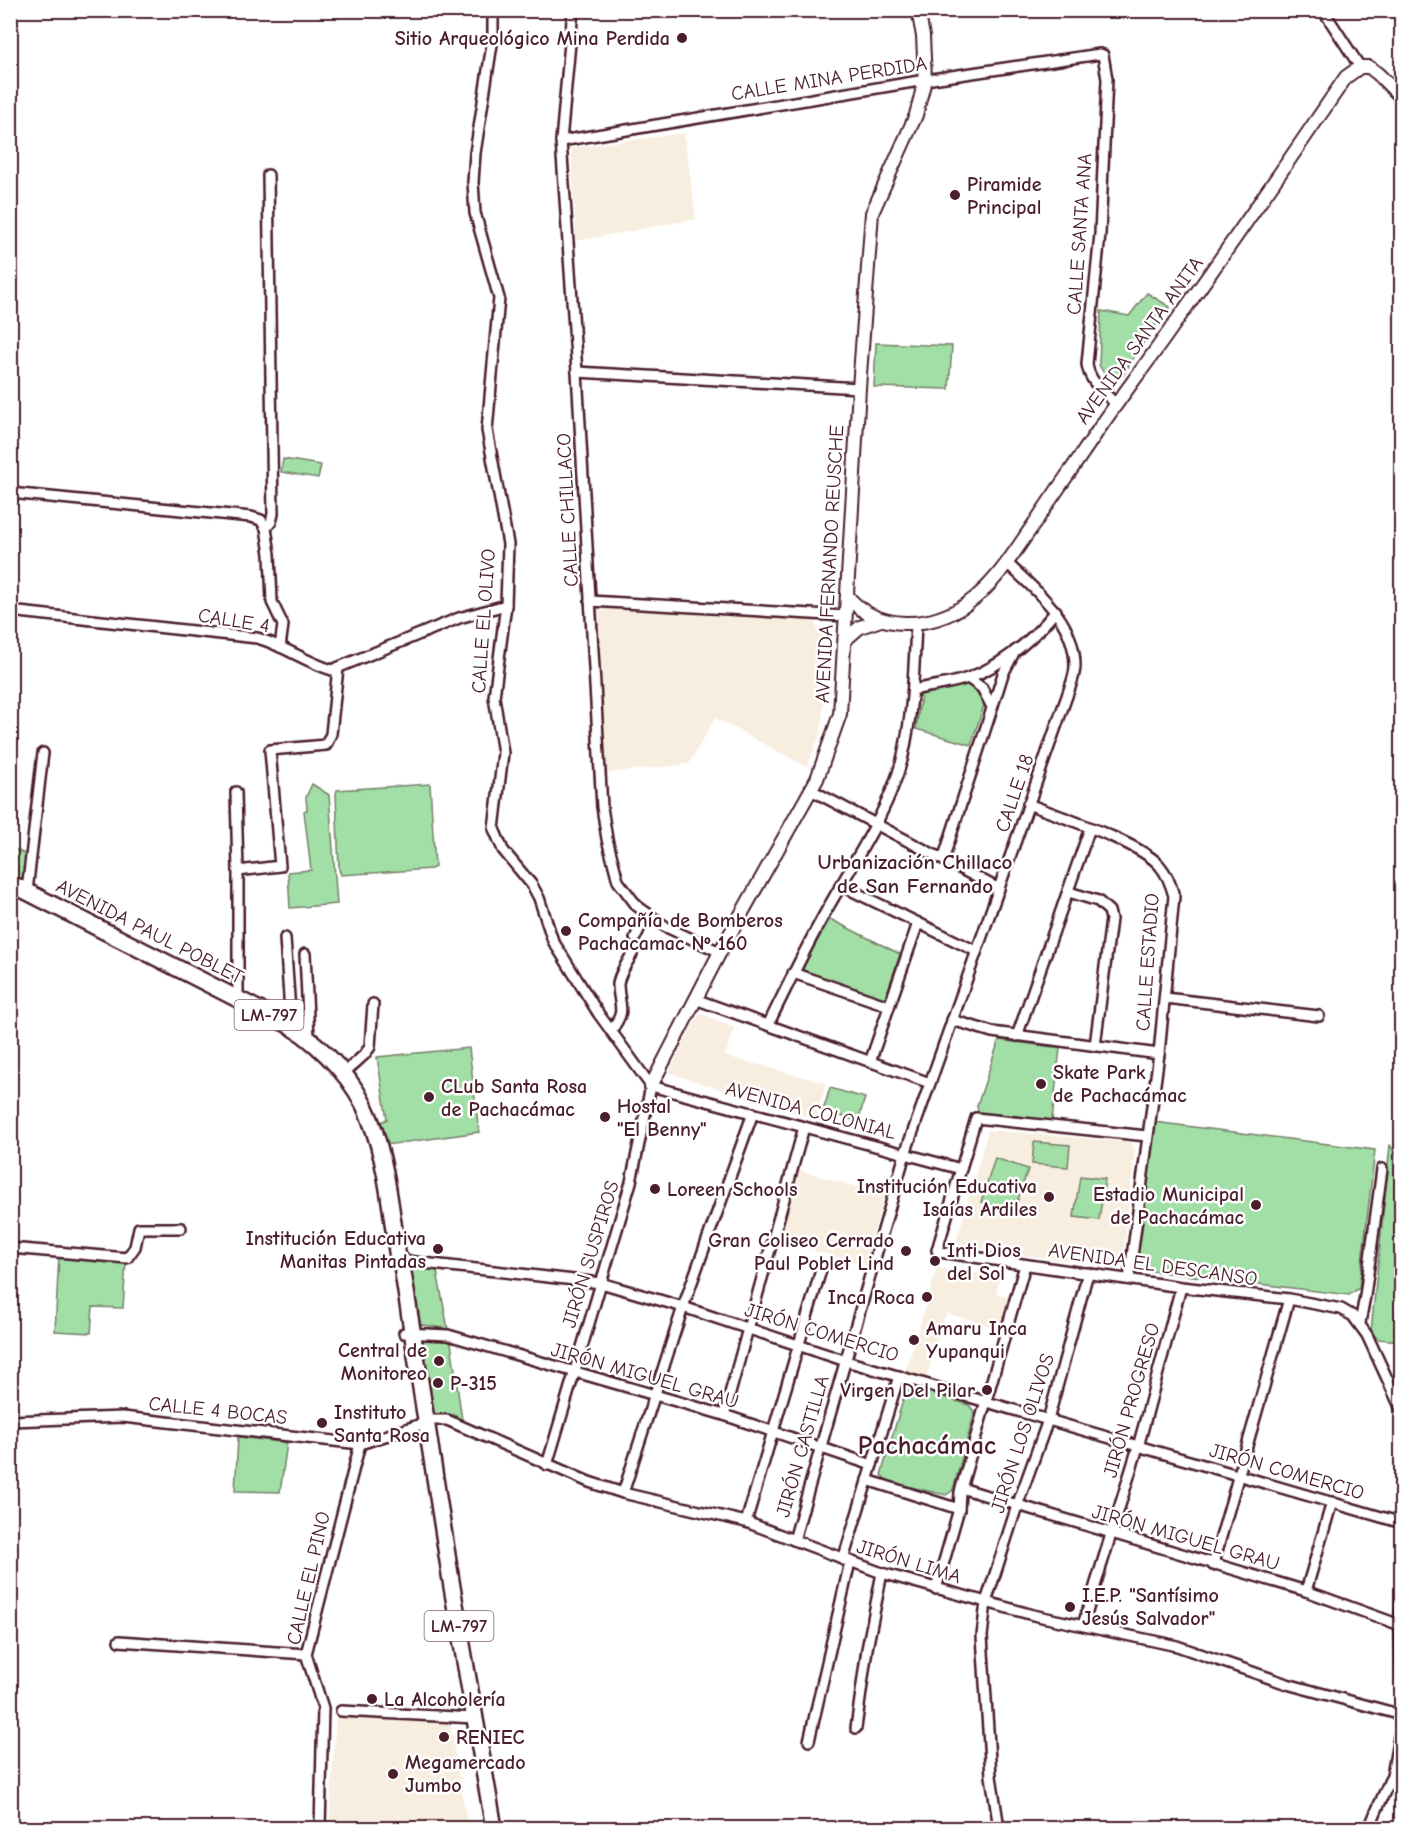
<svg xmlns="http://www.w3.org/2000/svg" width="1412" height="1839" viewBox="0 0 1412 1839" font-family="'Comic Neue',sans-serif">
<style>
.built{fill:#f8eee0}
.green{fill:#a1dfa7;stroke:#767f69;stroke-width:1.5}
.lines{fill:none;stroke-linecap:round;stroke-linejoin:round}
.minor-casing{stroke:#4a1f2b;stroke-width:14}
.tertiary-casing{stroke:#4a1f2b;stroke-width:16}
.primary-casing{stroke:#4a1f2b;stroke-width:20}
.minor{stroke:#fff;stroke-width:9}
.tertiary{stroke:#fff;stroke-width:12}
.primary{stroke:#fff;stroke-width:15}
.poi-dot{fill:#4a1f2b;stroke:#fff;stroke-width:2}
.labels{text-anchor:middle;stroke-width:5;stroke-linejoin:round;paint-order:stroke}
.shield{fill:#fff;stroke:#80626b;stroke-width:1.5}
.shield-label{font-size:18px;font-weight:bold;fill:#4a1f2b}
.poi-label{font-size:20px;font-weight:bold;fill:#4a1f2b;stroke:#fff;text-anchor:start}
.street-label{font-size:20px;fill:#4a1f2b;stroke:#fff}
.neighbourhood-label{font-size:21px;font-weight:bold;fill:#4a1f2b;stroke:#fff}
.district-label{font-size:26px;font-weight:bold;fill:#4a1f2b;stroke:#fff}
</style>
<rect width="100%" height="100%" fill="#fff"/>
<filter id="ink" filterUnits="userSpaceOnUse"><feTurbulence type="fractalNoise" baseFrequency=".0167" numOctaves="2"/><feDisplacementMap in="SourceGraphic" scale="12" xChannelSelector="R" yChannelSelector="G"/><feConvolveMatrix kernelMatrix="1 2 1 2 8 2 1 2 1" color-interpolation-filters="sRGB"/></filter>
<g filter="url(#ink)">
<g class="built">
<polygon points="684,133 696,219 576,241 571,148"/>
<polygon points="597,608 814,620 828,654 821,732 807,767 715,718 689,764 607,773"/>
<polygon points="700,1013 734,1028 725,1056 826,1083 816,1119 669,1073 682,1045"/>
<polygon points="988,1130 1130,1142 1135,1149 1122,1267 1083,1260 1080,1262 955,1246"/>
<polygon points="799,1170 884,1195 865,1265 779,1241"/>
<polygon points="937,1268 1000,1276 996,1294 1013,1298 1004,1332 995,1330 995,1327 946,1313 926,1378 907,1373 906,1370"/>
<polygon points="336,1715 450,1724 468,1828 329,1828"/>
</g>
<g class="green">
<polygon points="1147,293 1170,307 1148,335 1123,375 1107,378 1099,365 1101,311 1129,316"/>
<polygon points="876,343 952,346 949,389 874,387"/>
<polygon points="283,459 321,465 318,478 281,472"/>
<polygon points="969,683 979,688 985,702 971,745 916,729 921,695"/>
<polygon points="312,784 329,795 337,904 290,908 288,872 311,870 304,811 307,810 306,797"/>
<polygon points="430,784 435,867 431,869 341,875 339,869 336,794 337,790"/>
<polygon points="10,846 26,855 22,884 11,878"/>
<polygon points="830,919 900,954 885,999 804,972 802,968"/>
<polygon points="999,1040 1060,1048 1052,1120 980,1113 978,1111 977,1106"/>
<polygon points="469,1048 479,1132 386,1145 381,1122 387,1119 377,1057"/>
<polygon points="830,1088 865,1098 858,1121 823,1111"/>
<polygon points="1154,1122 1375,1150 1359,1288 1349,1295 1144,1270 1136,1260"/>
<polygon points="1034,1142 1070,1145 1068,1167 1032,1164"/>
<polygon points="1390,1145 1401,1161 1401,1341 1378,1339 1371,1332"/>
<polygon points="995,1158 1028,1169 1014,1212 981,1202"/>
<polygon points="1080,1176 1105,1179 1099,1220 1074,1217"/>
<polygon points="59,1256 126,1261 123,1308 93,1307 91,1333 55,1331"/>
<polygon points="406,1264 436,1266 448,1329 417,1324"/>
<polygon points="423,1337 444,1337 451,1343 462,1420 454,1415 430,1413 420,1341"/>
<polygon points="911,1389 917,1389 969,1405 973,1410 974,1415 954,1486 952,1491 946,1495 889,1482 881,1475 905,1393"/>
<polygon points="238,1437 287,1443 280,1492 235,1491"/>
</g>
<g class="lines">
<g class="minor-casing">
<g id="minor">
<polyline points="493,10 493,38 475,153 473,182 475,213 499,298 487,430 508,544 506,605 494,697 503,753 494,829 503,850 532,885 539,898 553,941 562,955 598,1013 651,1086"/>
<polyline points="573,10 561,141 577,372 602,807 607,839 618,881 637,906 666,927 720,952"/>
<polyline points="1323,10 1360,67"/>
<path d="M561,141L925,80L1100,54L1103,55L1107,79L1100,234L1087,364C1089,382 1104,392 1116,404"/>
<polyline points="577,372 859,388"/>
<polyline points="10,493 251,517 261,520 266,528 270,554 272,602 283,625 280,647"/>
<polyline points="266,528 271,522 273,514 268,175"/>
<polyline points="590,601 846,616"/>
<path d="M10,611L257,638C283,645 305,662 332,670L459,618L506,605"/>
<polyline points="968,678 982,688 992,707"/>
<path d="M913,690C931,686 951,684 968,678C1003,665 1033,639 1056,611"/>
<polyline points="811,790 999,889"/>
<polyline points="236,792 238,871"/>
<path d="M1028,804C1058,816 1142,843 1160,866C1167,874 1171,885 1174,896L1159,1054L1129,1279"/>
<polyline points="943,860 997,693 1003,674 1015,651"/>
<polyline points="840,885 976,951"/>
<polyline points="27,891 43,753"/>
<polyline points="1069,892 1098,901 1109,911 1111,919 1095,1046"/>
<polyline points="285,938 291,1026"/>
<polyline points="635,938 647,913"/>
<polyline points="305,954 309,1038"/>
<polyline points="793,973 889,1006"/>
<polyline points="1165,998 1319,1016"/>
<polyline points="238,999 238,871 280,866 270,750 326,745 331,734 338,668"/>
<polyline points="695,999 930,1083"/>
<polyline points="952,1020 992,1032 1159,1054"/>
<path d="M768,1025C789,983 809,940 833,899C859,853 888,811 902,760C913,715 914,669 916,623"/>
<path d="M611,1031C627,1009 619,1009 618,985C618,975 628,962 632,954"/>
<polyline points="1017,1036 1090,828"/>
<polyline points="870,1062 918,923"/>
<polyline points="343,1074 364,1055 370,1047 373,1004"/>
<polyline points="651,1086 961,1169"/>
<polyline points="1147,1136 976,1118 937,1250 939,1252 1181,1287 1289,1299 1341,1309 1353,1316 1367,1335 1402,1411"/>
<polyline points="10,1248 127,1258 135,1247 139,1228 181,1228"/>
<polyline points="398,1258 414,1262 601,1283 683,1307 846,1361 1402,1523"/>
<polyline points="1360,1323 1365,1296 1382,1169"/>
<polyline points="404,1333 448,1335 724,1415 872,1465"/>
<polyline points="724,1415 804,1127"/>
<polyline points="10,1421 123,1417 360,1444 434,1420 447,1420 589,1482 623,1493 746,1522 882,1573 1033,1615 1177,1646 1287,1684 1402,1715"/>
<polyline points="547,1465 631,1182 651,1086"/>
<polyline points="867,1480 959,1509"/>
<polyline points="961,1488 1306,1591 1400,1625"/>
<polyline points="623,1493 683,1307 753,1113"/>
<polyline points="746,1522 821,1270"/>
<path d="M794,1540L905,1154L1068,693C1071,685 1075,675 1075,666C1075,620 1037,592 1007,563"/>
<polyline points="843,1560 899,1376"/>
<polyline points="1213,1565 1289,1299"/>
<polyline points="1402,1581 1400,1625 1402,1689"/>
<polyline points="936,1589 959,1509 960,1492 1025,1265"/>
<polyline points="1306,1591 1332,1502"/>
<polyline points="1083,1625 1138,1447 1181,1287"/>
<polyline points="119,1641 306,1654"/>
<polyline points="341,1711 475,1718"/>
<polyline points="856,1728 867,1649 882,1573"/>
<polyline points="809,1741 850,1562"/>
<polyline points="320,1828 323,1708 306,1654 360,1444"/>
<polyline points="999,1828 991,1776 982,1636 986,1602 1017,1506 1048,1420 1088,1273"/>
<polyline points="1369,1828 1392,1775 1402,1720"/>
</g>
</g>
<g class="tertiary-casing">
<g id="tertiary">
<path d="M848,597C878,632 931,629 967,604C996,584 1014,552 1034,524C1056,491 1079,459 1101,426C1125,391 1151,358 1175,323C1233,242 1290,159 1346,77L1360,67H1369L1378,74L1402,98"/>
<polyline points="845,640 860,627 881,620"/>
<polyline points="651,1086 720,952 817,779 840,714 859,388 872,213 916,115 925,80 923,36 918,10"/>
</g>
</g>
<g class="primary-casing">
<path id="primary" d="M10,883L291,1026C324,1048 356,1081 370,1119C387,1162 391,1212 398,1258L402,1266L452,1587L494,1828"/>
</g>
<use href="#minor" class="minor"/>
<use href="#tertiary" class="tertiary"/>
<use href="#primary" class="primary"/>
</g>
</g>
<g class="poi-dot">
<circle cx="682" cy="38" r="6"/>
<circle cx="955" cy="195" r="6"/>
<circle cx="566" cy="931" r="6"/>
<circle cx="1041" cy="1084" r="6"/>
<circle cx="429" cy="1097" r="6"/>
<circle cx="605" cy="1117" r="6"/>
<circle cx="655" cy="1189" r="6"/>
<circle cx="1049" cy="1197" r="6"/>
<circle cx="1256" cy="1205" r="6"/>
<circle cx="438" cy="1249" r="6"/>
<circle cx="906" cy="1251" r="6"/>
<circle cx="935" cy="1261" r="6"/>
<circle cx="927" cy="1297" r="6"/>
<circle cx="914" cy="1340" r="6"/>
<circle cx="439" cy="1361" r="6"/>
<circle cx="438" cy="1383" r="6"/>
<circle cx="987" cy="1390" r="6"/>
<circle cx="322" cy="1423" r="6"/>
<circle cx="1070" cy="1607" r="6"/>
<circle cx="372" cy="1699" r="6"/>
<circle cx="444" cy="1737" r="6"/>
<circle cx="393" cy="1774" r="6"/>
</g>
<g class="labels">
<g class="shield">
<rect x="234.5" y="1000" width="69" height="30" rx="4.5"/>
<rect x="424.5" y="1611" width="69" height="30" rx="4.5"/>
</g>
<g class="shield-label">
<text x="269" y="1021">LM-797</text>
<text x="459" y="1632">LM-797</text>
</g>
<g class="poi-label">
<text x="670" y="45" text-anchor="end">Sitio Arqueológico Mina Perdida</text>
<text x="967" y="191">Piramide<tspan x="967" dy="23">Principal</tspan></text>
<text x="578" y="927">Compañía de Bomberos<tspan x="578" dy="23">Pachacamac Nº 160</tspan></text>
<text x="1053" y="1079">Skate Park<tspan x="1053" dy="23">de Pachacámac</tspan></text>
<text x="441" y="1093">CLub Santa Rosa<tspan x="441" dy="23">de Pachacámac</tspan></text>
<text x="617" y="1113">Hostal<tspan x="617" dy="23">"El Benny"</tspan></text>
<text x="1037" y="1193" text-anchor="end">Institución Educativa<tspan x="1037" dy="23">Isaías Ardiles</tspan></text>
<text x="667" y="1196">Loreen Schools</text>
<text x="1244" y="1201" text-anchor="end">Estadio Municipal<tspan x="1244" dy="23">de Pachacámac</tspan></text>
<text x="426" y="1245" text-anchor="end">Institución Educativa<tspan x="426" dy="23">Manitas Pintadas</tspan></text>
<text x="894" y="1247" text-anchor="end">Gran Coliseo Cerrado<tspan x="894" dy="23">Paul Poblet Lind</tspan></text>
<text x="947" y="1257">Inti Dios<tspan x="947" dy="23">del Sol</tspan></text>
<text x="915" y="1304" text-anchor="end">Inca Roca</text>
<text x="926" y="1335">Amaru Inca<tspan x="926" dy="23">Yupanqui</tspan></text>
<text x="427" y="1357" text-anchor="end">Central de<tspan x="427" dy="23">Monitoreo</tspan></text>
<text x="450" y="1390">P-315</text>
<text x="975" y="1397" text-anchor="end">Virgen Del Pilar</text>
<text x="334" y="1419">Instituto<tspan x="334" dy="23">Santa Rosa</tspan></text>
<text x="1082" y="1602">I.E.P. "Santísimo<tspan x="1082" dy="23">Jesús Salvador"</tspan></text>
<text x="384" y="1706">La Alcoholería</text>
<text x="456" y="1744">RENIEC</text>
<text x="405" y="1769">Megamercado<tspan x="405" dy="23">Jumbo</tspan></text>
</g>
<g class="street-label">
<text transform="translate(829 78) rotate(-9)" y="7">CALLE MINA PERDIDA</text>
<text transform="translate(1079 234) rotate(-86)" y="7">CALLE SANTA ANA</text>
<text transform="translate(1139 340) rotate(-54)" y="7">AVENIDA SANTA ANITA</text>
<text transform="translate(567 510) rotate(-93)" y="7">CALLE CHILLACO</text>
<text transform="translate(829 564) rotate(-87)" y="7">AVENIDA FERNANDO REUSCHE</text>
<text transform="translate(234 620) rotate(9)" y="7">CALLE 4</text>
<text transform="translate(483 621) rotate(-86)" y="7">CALLE EL OLIVO</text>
<text transform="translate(1014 793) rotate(-71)" y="7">CALLE 18</text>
<text transform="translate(150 931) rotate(27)" y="7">AVENIDA PAUL POBLET</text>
<text transform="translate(1147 962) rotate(-86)" y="7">CALLE ESTADIO</text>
<text transform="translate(811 1110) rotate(15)" y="7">AVENIDA COLONIAL</text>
<text transform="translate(590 1254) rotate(-73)" y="7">JIRÓN SUSPIROS</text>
<text transform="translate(1153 1264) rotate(8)" y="7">AVENIDA EL DESCANSO</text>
<text transform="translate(822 1332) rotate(17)" y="7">JIRÓN COMERCIO</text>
<text transform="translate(645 1375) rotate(16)" y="7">JIRÓN MIGUEL GRAU</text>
<text transform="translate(1131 1400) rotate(-74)" y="7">JIRÓN PROGRESO</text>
<text transform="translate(218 1410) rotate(6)" y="7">CALLE 4 BOCAS</text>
<text transform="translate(1022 1433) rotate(-72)" y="7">JIRÓN LOS OLIVOS</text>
<text transform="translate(802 1446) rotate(-74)" y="7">JIRÓN CASTILLA</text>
<text transform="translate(1287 1471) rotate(16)" y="7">JIRÓN COMERCIO</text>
<text transform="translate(1186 1537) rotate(16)" y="7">JIRÓN MIGUEL GRAU</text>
<text transform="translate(909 1561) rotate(17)" y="7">JIRÓN LIMA</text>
<text transform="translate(308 1578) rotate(-77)" y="7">CALLE EL PINO</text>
</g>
<g class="neighbourhood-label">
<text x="915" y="869">Urbanización Chillaco<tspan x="915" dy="24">de San Fernando</tspan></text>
</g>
<g class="district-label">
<text x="927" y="1454">Pachacámac</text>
</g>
</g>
<rect width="1412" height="1839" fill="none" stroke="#fff" stroke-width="36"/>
<rect x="18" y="18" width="1376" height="1803" fill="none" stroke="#4a1f2b" stroke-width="2" filter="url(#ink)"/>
</svg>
